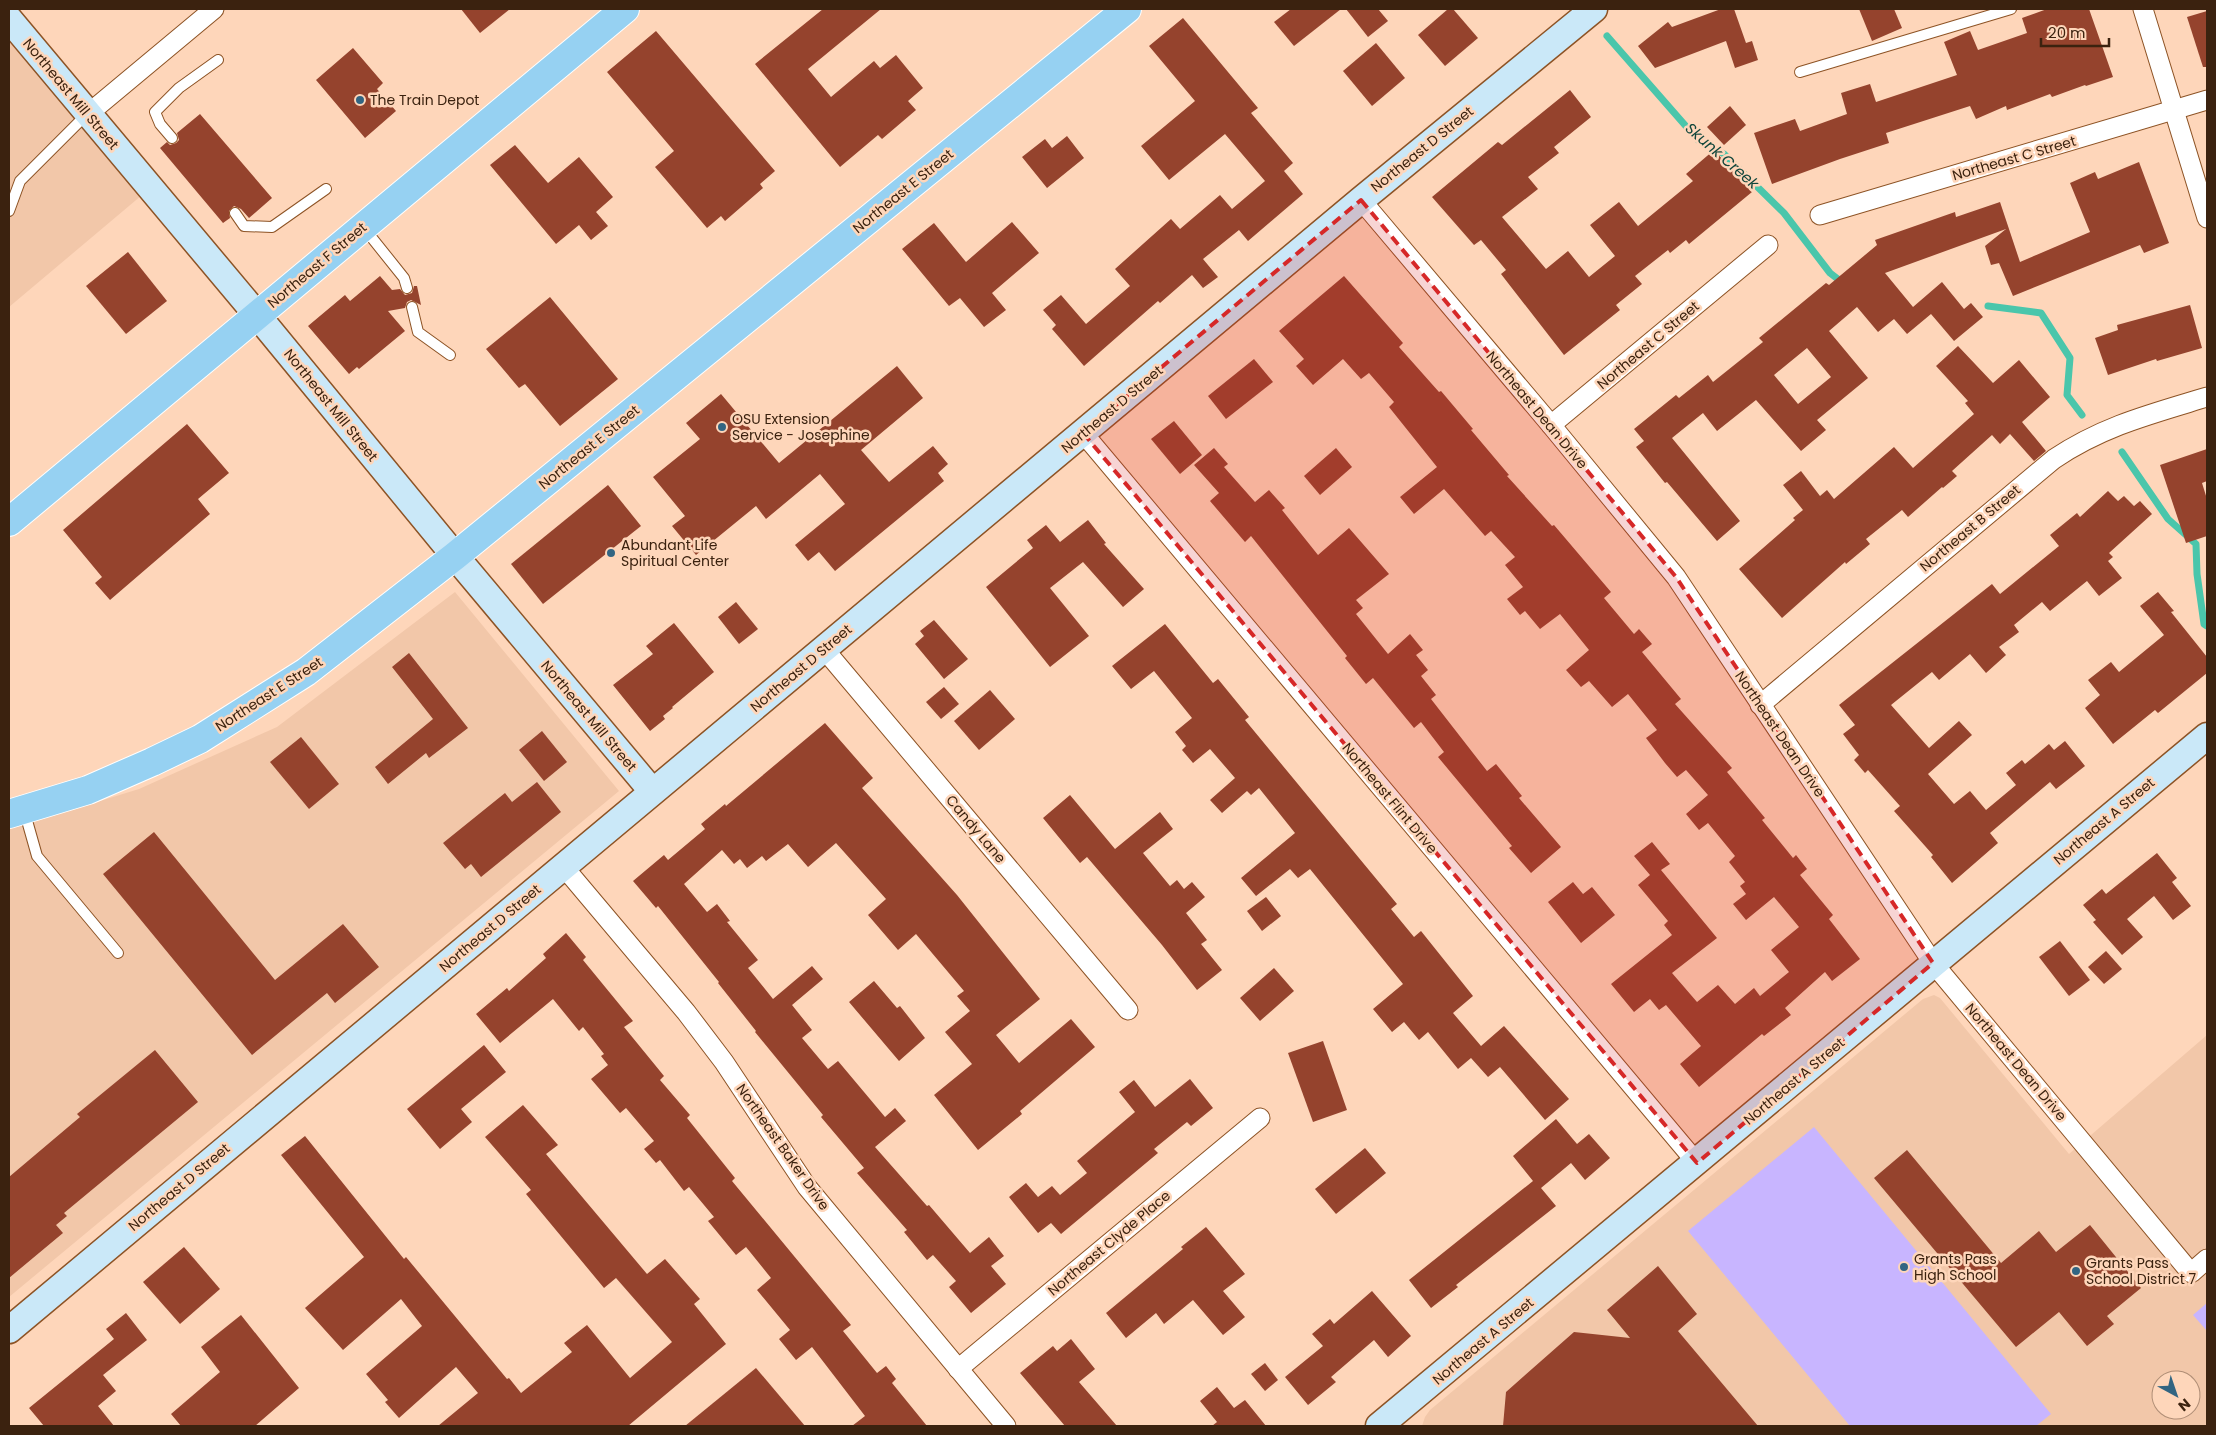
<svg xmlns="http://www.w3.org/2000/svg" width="2216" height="1435" viewBox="0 0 2216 1435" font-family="Poppins,sans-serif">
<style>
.built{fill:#f2c7a9;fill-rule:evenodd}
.green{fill:#c8b5ff}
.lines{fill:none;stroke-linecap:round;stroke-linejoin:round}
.stream{stroke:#4ac6ab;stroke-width:7}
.building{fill:#95432d;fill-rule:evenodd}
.lane-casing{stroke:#8d5325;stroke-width:12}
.street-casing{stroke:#8d5325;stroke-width:21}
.secondary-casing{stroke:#8d5325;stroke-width:29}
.primary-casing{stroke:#fff;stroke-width:30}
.lane{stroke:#fff;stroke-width:10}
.street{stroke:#fff;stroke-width:19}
.secondary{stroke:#cae8f8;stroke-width:26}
.primary{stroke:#96d1f2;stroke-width:28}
.marked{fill:#d62828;fill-opacity:0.2;stroke:#d62828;stroke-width:4;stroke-dasharray:10 6;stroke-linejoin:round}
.poi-dot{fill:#326582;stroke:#fed6ba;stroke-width:2}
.labels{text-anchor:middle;stroke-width:5;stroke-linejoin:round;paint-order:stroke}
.street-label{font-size:14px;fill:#3b220f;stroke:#fed6ba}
.poi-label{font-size:14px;fill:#3b220f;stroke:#fed6ba;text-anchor:start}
.water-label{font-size:15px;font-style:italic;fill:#11463b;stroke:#fed6ba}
</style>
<rect width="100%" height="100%" fill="#fed6ba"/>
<g class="built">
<polygon points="9,39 142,195 9,307"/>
<polygon points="455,592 619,791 9,1297 9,829 139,789 277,727"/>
<path d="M1934,995L1940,998L2069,1154L2207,1035V1426H1422L1425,1417L1430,1410L1923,999ZM2161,1380H2191V1410H2161Z"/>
</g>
<g class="green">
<polygon points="1814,1127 2051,1414 2036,1426 1850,1426 1688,1231"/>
<polygon points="2207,1303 2207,1331 2193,1315"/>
</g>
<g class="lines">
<g class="stream">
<polyline points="1607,36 1698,140 1724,154 1784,213 1830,273 1843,283"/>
<polyline points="1988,306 2041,313 2070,358 2067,395 2082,415"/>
<polyline points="2122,452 2168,519 2196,544 2197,574 2204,624 2207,626"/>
</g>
</g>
<g class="building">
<polygon points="461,9 510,9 480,33"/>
<polygon points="823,9 881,9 808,69 831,97 874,61 880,68 896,55 923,88 908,101 916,110 882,139 878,135 840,167 755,64"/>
<polygon points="1291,9 1341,9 1294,46 1274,22"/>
<polygon points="1346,9 1378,9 1388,21 1368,37"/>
<polygon points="1448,9 1453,9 1478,38 1445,66 1418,35"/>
<polygon points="1721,9 1734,9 1746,43 1752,41 1758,60 1735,68 1726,41 1655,68 1638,46 1668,22 1672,27"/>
<polygon points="1859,9 1894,9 1902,28 1872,41"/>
<polygon points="2047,9 2089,9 2113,77 2086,86 2085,85 2052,97 2050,94 2007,110 2006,106 1976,119 1970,106 1886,133 1889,143 1840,159 1772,184 1754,133 1795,119 1800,131 1847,114 1841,93 1870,84 1876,102 1957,75 1944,42 1970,31 1978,50 2027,33 2022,18"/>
<polygon points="2207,11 2207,67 2203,67 2187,17"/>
<polygon points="1183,18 1258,108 1251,113 1293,163 1284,171 1303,194 1248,241 1239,230 1203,259 1218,277 1203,288 1192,275 1160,303 1158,301 1084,366 1052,329 1056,325 1043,310 1061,295 1086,324 1130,286 1115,269 1171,219 1180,229 1220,195 1232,209 1265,181 1225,134 1169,180 1141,146 1195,101 1149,46"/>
<polygon points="656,31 775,171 760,184 763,188 725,221 721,216 707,228 655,167 674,151 607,72"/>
<polygon points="1376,43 1405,78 1372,106 1343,71"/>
<polygon points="353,48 383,83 377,89 396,111 365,138 316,80"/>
<polygon points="1570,90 1591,117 1554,147 1559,153 1528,177 1538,189 1502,217 1546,269 1568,251 1589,277 1615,256 1590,225 1619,202 1638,226 1693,181 1686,174 1714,150 1752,192 1689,244 1686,240 1670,253 1668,250 1635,276 1642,284 1616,305 1620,310 1564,355 1501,274 1506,270 1481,240 1474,245 1432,197 1498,142 1502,145"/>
<polygon points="1730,106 1746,125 1724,145 1707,127"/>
<polygon points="200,114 272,198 249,218 241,209 234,206 229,211 230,218 223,223 160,148 167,142 170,145 176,143 179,140 177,133"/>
<polygon points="1067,136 1084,158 1047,188 1022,157 1045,139 1052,148"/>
<polygon points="515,145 548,183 579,157 613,197 596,212 608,226 591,240 579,225 556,244 490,165"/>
<path d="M2139,162L2169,243L2144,253L2140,245L2013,296L1999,263L1991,265L1985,246L2006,229L1885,273L1913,307L1942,282L1964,309L1971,303L1983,317L1954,341L1931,314L1907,334L1894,319L1878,332L1857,307L1829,331L1868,378L1817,420L1826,430L1801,451L1756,400L1717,431L1703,413L1672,438L1740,521L1717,541L1667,482L1665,483L1636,447L1644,441L1634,429L1676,395L1679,398L1708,375L1713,382L1763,342L1759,338L1826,283L1829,285L1877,245L1875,240L1955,212L1956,217L2000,202L2020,262L2090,232L2070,183L2095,172L2098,179ZM1807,348L1831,377L1798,404L1774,375Z"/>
<polygon points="1012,222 1039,253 992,293 1006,310 984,327 960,298 949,306 902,249 934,223 966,262"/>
<polygon points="128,252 167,301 126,334 86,286"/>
<polygon points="380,276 392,290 400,289 405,295 412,293 414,286 417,286 421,305 411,300 407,302 405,308 388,311 405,331 359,369 357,367 349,374 308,326 345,295 350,301"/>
<polygon points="1344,276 1403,343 1399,347 1439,392 1441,391 1473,429 1471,430 1509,475 1507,476 1552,526 1554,525 1611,592 1604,598 1634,634 1639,629 1652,644 1642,652 1681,699 1675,704 1732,768 1727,772 1765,818 1762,820 1793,858 1796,855 1807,869 1800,875 1833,915 1829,919 1860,959 1832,981 1825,972 1785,1008 1791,1015 1764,1036 1762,1034 1699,1087 1680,1064 1701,1046 1666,1005 1659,1010 1650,999 1634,1012 1611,984 1672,935 1664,925 1668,921 1638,885 1650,875 1634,856 1652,842 1670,864 1661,870 1717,938 1672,973 1697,1002 1718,985 1735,1004 1754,988 1760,996 1789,972 1771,950 1799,927 1774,897 1746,920 1733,904 1746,894 1740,886 1745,882 1729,862 1735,856 1708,823 1699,830 1686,814 1708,795 1686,770 1677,777 1665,763 1646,738 1657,730 1628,694 1612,707 1589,681 1581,687 1566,670 1589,650 1560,614 1540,629 1525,611 1520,615 1507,599 1523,587 1505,565 1515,557 1491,531 1485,536 1444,489 1414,514 1400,497 1437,467 1389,407 1394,402 1369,373 1361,379 1343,359 1313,385 1296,366 1304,359 1279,331"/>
<polygon points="550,297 618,379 560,426 525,384 519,388 486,349"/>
<polygon points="2190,305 2202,348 2157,361 2156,359 2108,375 2095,338 2118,330 2117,325"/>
<polygon points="1958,346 1993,383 2019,360 2050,397 2022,422 2046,451 2034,461 2010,434 2000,444 1992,435 1952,471 1957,476 1943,488 1942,487 1908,517 1902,510 1866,539 1870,544 1846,564 1845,562 1782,618 1739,569 1795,520 1793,518 1803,510 1783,485 1801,471 1820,496 1827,490 1834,499 1894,447 1913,468 1974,414 1965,403 1968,401 1936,366"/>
<polygon points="1254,359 1273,382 1226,419 1208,396"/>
<polygon points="897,366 923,398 861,450 889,482 933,446 948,464 938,473 944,481 835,571 819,552 808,561 795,545 845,504 820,474 766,519 756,506 696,555 672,526 685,516 653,477 700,439 686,423 721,394 779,463"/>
<polygon points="1174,421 1202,455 1180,474 1151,439"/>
<polygon points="187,424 229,473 198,499 210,514 110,600 95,583 102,577 63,530"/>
<polygon points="1214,448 1228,464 1224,467 1255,502 1269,490 1285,508 1282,510 1318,555 1349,528 1389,574 1356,600 1363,608 1356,614 1388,654 1410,634 1423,650 1416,655 1428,670 1421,676 1436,695 1431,699 1487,771 1496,764 1522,796 1519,798 1561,847 1531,873 1509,848 1512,846 1438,757 1444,752 1421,722 1414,728 1373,678 1366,684 1345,658 1347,656 1251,536 1245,542 1210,501 1219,493 1194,465"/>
<polygon points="1336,448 1352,467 1320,495 1304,476"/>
<polygon points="2207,449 2207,481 2202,483 2207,499 2207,536 2186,543 2160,465"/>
<polygon points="608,485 641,526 543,604 511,564"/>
<polygon points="2108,491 2118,501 2124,496 2134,506 2140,501 2152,514 2109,553 2113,557 2108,561 2122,578 2099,596 2087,581 2050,611 2042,602 2014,625 2019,632 1999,647 2006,655 1986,673 1970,654 1939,680 1932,672 1891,705 1929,748 1959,721 1972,735 1928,774 1954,804 1970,791 1986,810 2016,785 2006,773 2022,760 2025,764 2049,744 2054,750 2065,741 2085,766 2056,789 2050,782 1990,833 1998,843 1952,883 1931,857 1933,855 1894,811 1900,806 1868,770 1865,773 1854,760 1859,755 1843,734 1855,725 1839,705 1992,584 2000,594 2059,546 2050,535 2077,513 2080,517"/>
<polygon points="1088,520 1106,543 1104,544 1144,589 1123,607 1083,562 1050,588 1089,636 1050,667 986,587 1033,548 1027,540 1046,525 1060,542"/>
<polygon points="2158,592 2174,611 2171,612 2207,657 2207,673 2158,713 2155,710 2113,744 2085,708 2100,695 2088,680 2111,662 2119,672 2164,635 2140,606"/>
<polygon points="736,602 758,629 739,644 718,617"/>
<polygon points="934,620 968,659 944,679 915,644 924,636 920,631"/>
<polygon points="674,623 714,672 672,707 673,708 663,716 665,719 650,731 613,685 653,654 646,646"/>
<polygon points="1165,624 1213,683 1218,679 1249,717 1245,720 1397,904 1391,909 1414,937 1421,931 1473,996 1453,1013 1481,1046 1504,1026 1569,1099 1545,1120 1500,1067 1488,1077 1471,1058 1458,1069 1428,1032 1419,1040 1404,1022 1392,1032 1373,1009 1403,984 1310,869 1298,878 1290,869 1256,896 1241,878 1295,833 1259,788 1251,795 1247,791 1222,813 1210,800 1235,778 1210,749 1193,763 1182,750 1186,746 1175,732 1192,718 1154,671 1131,689 1112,666"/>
<polygon points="409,653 468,728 429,758 426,753 388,784 375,767 433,719 392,667"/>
<polygon points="944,687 959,704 941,719 926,702"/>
<polygon points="990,690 1015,719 979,750 954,721"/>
<polygon points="825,723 873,778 862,788 957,895 1040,999 996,1035 1019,1063 1071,1019 1095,1047 1020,1111 1022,1114 978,1150 934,1095 972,1064 945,1032 970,1011 957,996 964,991 916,934 898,950 868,915 886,899 836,843 808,867 788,844 766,861 762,856 747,868 740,859 734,864 722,850 684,884 707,912 717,904 730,921 727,922 758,960 748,968 773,999 812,966 823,979 792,1005 812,1030 802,1038 828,1069 838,1061 885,1117 895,1108 906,1121 875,1147 927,1206 929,1205 970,1253 989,1237 1004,1256 991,1266 1006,1284 971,1313 949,1287 956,1281 933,1255 927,1260 904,1232 907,1230 857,1173 864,1168 821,1117 823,1115 755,1032 756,1031 718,983 719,982 658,906 656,908 633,881 664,855 668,860 705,829 701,824 725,804 726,806"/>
<polygon points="542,731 567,762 544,781 519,750"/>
<polygon points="301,737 339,784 309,809 270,762"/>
<polygon points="537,782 561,812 481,877 471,864 465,869 443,843 505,793 512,802"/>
<polygon points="1070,795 1115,849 1160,812 1173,829 1143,853 1170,886 1177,880 1184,889 1192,882 1205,897 1186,913 1207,940 1201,944 1222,970 1197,990 1162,945 1087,857 1080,863 1043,818"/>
<polygon points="154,832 275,980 343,924 379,967 335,1003 327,993 252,1055 103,874"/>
<polygon points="2157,853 2177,878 2172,882 2191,906 2173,920 2154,896 2127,919 2143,937 2122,955 2093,922 2096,920 2083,905 2102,889 2106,894"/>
<polygon points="1573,882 1583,894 1592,887 1615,915 1581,943 1548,902"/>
<polygon points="1266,897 1281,916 1262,931 1247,911"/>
<polygon points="566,933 586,957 583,960 633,1021 624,1027 664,1076 660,1080 690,1115 687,1118 735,1178 732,1181 851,1325 843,1331 877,1373 886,1366 896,1379 892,1383 927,1426 852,1426 865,1416 812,1347 796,1360 779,1339 790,1330 757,1290 771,1278 746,1247 736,1255 708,1221 714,1217 689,1187 684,1191 660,1160 656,1163 644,1149 654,1141 626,1108 620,1113 591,1079 608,1065 601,1056 604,1054 583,1027 579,1031 553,999 500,1043 476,1014 507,988 509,991 546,958 543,954"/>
<polygon points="2060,941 2090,980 2069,996 2039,957"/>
<polygon points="2106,951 2122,969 2104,984 2088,967"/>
<polygon points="1274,968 1294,991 1260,1021 1240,998"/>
<polygon points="874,981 897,1008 900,1006 925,1038 899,1061 849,1002"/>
<polygon points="1323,1041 1347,1110 1313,1122 1288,1053"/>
<polygon points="484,1045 506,1072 461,1109 472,1122 440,1149 407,1109"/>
<polygon points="155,1050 198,1102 64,1213 67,1216 56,1225 63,1233 9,1278 9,1177 80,1117 77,1114"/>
<polygon points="1190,1079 1213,1108 1191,1126 1187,1122 1154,1149 1158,1153 1061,1234 1051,1223 1038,1233 1009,1197 1026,1183 1038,1197 1052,1186 1060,1195 1087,1173 1077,1161 1135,1112 1119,1092 1134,1080 1155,1107"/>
<polygon points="523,1105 558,1145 546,1154 647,1274 665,1259 700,1299 694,1304 726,1344 628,1426 438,1426 478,1393 456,1367 399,1418 385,1402 388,1400 366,1374 422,1326 401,1299 343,1350 305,1308 364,1257 281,1155 305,1136 404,1259 406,1257 507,1379 509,1378 521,1393 572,1352 564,1343 587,1325 630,1378 672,1342 616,1278 604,1288 526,1194 531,1190 485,1137"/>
<polygon points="1556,1119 1577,1144 1589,1134 1610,1158 1585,1180 1571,1163 1541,1188 1556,1206 1456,1285 1458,1287 1431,1308 1409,1280 1533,1181 1513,1156"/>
<polygon points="1365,1148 1386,1173 1336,1214 1315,1189"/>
<polygon points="1907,1150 2001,1263 2039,1231 2056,1252 2090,1225 2141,1288 2107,1316 2114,1324 2087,1346 2059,1312 2016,1347 1874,1178"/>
<polygon points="1206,1227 1245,1274 1223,1291 1245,1317 1223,1335 1193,1300 1164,1324 1156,1313 1126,1338 1106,1313 1183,1249 1181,1247"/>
<polygon points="184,1247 220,1289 180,1324 143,1282"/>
<polygon points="1658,1266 1697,1314 1678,1331 1758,1426 1503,1426 1506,1392 1574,1332 1630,1338 1607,1310"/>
<polygon points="1372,1291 1411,1336 1388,1357 1374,1340 1331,1377 1336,1382 1308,1405 1285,1377 1323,1346 1312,1334 1330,1319 1334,1324"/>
<polygon points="126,1313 147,1340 103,1375 116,1391 98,1406 114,1426 44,1426 29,1408 114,1339 106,1329"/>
<polygon points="241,1315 299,1388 255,1426 181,1426 171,1414 220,1372 201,1347"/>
<polygon points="1071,1339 1095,1369 1079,1382 1117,1426 1065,1426 1020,1373 1053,1346 1057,1351"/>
<polygon points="1265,1363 1278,1380 1265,1391 1251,1374"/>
<polygon points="756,1368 805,1426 685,1426"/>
<polygon points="1217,1387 1234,1408 1245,1400 1266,1426 1212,1426 1217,1422 1200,1401"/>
</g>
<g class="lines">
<g class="lane-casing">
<g id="lane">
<polyline points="1800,72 2011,9"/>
<polyline points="172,138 160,124 155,112 179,88 218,60"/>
<polyline points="9,211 20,181 87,114"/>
<polyline points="235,213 244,226 272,227 326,189"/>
<polyline points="364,228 404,278 407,288"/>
<polyline points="412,307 418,332 450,355"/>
<polyline points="24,810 37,856 118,953"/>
</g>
</g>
<g class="street-casing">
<g id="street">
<polyline points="2143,9 2207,218"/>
<polyline points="88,114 214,9"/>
<polyline points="1361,200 1551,425 1676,577 1933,963 2191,1273 2207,1259"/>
<polyline points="1820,215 2207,100"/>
<polyline points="1551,425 1768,245"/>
<polyline points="1083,433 1697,1163"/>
<polyline points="824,649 1128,1010"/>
<path d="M1760,705L2054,459C2103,426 2151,414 2207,397"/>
<polyline points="563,866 686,1012 724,1062 807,1187 1006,1426"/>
<polyline points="958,1369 1260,1118"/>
</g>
</g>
<g class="secondary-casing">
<g id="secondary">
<polyline points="9,19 257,315 455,556 652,791"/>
<polyline points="9,1330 1361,200 1594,9"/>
<polyline points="1379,1426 2207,736"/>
</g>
</g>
<g class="primary-casing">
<g id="primary">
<polyline points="9,522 625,9"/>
<polyline points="9,814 88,790 152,762 200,739 306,672 455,556 1127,9"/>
</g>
</g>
<use href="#lane" class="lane"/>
<use href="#street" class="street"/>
<use href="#secondary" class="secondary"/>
<use href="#primary" class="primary"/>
</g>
<path class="marked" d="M1361,200L1676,577L1933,963L1697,1163L1083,433Z"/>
<g class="poi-dot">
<circle cx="360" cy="100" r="5"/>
<circle cx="722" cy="427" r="5"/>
<circle cx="611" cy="553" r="5"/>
<circle cx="1904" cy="1267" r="5"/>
<circle cx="2076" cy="1271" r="5"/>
</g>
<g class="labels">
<g class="street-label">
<text transform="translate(71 94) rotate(50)" y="5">Northeast Mill Street</text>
<text transform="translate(1422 149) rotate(-39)" y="5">Northeast D Street</text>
<text transform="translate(2014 158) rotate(-16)" y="5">Northeast C Street</text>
<text transform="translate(903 191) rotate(-39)" y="5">Northeast E Street</text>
<text transform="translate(317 265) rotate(-40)" y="5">Northeast F Street</text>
<text transform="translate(1648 345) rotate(-40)" y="5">Northeast C Street</text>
<text transform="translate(331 405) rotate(51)" y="5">Northeast Mill Street</text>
<text transform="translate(1112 409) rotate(-40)" y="5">Northeast D Street</text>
<text transform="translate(1537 410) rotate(50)" y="5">Northeast Dean Drive</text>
<text transform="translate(589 447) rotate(-39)" y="5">Northeast E Street</text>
<text transform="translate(1970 528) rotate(-40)" y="5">Northeast B Street</text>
<text transform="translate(801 668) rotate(-40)" y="5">Northeast D Street</text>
<text transform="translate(269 694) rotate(-33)" y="5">Northeast E Street</text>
<text transform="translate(589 716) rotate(50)" y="5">Northeast Mill Street</text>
<text transform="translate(1780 734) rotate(56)" y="5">Northeast Dean Drive</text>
<text transform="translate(1390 798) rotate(50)" y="5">Northeast Flint Drive</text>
<text transform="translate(2104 821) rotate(-40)" y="5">Northeast A Street</text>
<text transform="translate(976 829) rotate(50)" y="5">Candy Lane</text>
<text transform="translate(490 928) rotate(-40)" y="5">Northeast D Street</text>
<text transform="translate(2016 1062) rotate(50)" y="5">Northeast Dean Drive</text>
<text transform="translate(1794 1081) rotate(-40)" y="5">Northeast A Street</text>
<text transform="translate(783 1147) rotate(55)" y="5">Northeast Baker Drive</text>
<text transform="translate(179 1187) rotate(-40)" y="5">Northeast D Street</text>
<text transform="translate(1109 1243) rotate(-40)" y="5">Northeast Clyde Place</text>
<text transform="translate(1483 1341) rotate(-40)" y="5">Northeast A Street</text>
</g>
<g class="poi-label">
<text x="370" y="105">The Train Depot</text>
<text x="732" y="424">OSU Extension<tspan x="732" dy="16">Service - Josephine</tspan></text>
<text x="621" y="550">Abundant Life<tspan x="621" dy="16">Spiritual Center</tspan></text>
<text x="1914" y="1264">Grants Pass<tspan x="1914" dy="16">High School</tspan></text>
<text x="2086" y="1268">Grants Pass<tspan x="2086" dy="16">School District 7</tspan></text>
</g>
<g class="water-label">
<text transform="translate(1722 156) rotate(41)" y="5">Skunk Creek</text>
</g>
</g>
<rect width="2216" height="1435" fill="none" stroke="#3b220f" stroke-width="20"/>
<g transform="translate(2176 1395) rotate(140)"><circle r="24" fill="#fed6ba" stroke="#b08e76"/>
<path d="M0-4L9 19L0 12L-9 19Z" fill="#326582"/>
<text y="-8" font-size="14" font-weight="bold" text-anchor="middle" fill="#3b220f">N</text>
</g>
<path d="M2041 38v8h68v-8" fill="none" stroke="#3b220f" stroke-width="2.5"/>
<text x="2048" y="38" font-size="15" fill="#3b220f" stroke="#fed6ba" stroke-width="4" paint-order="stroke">20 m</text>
</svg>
